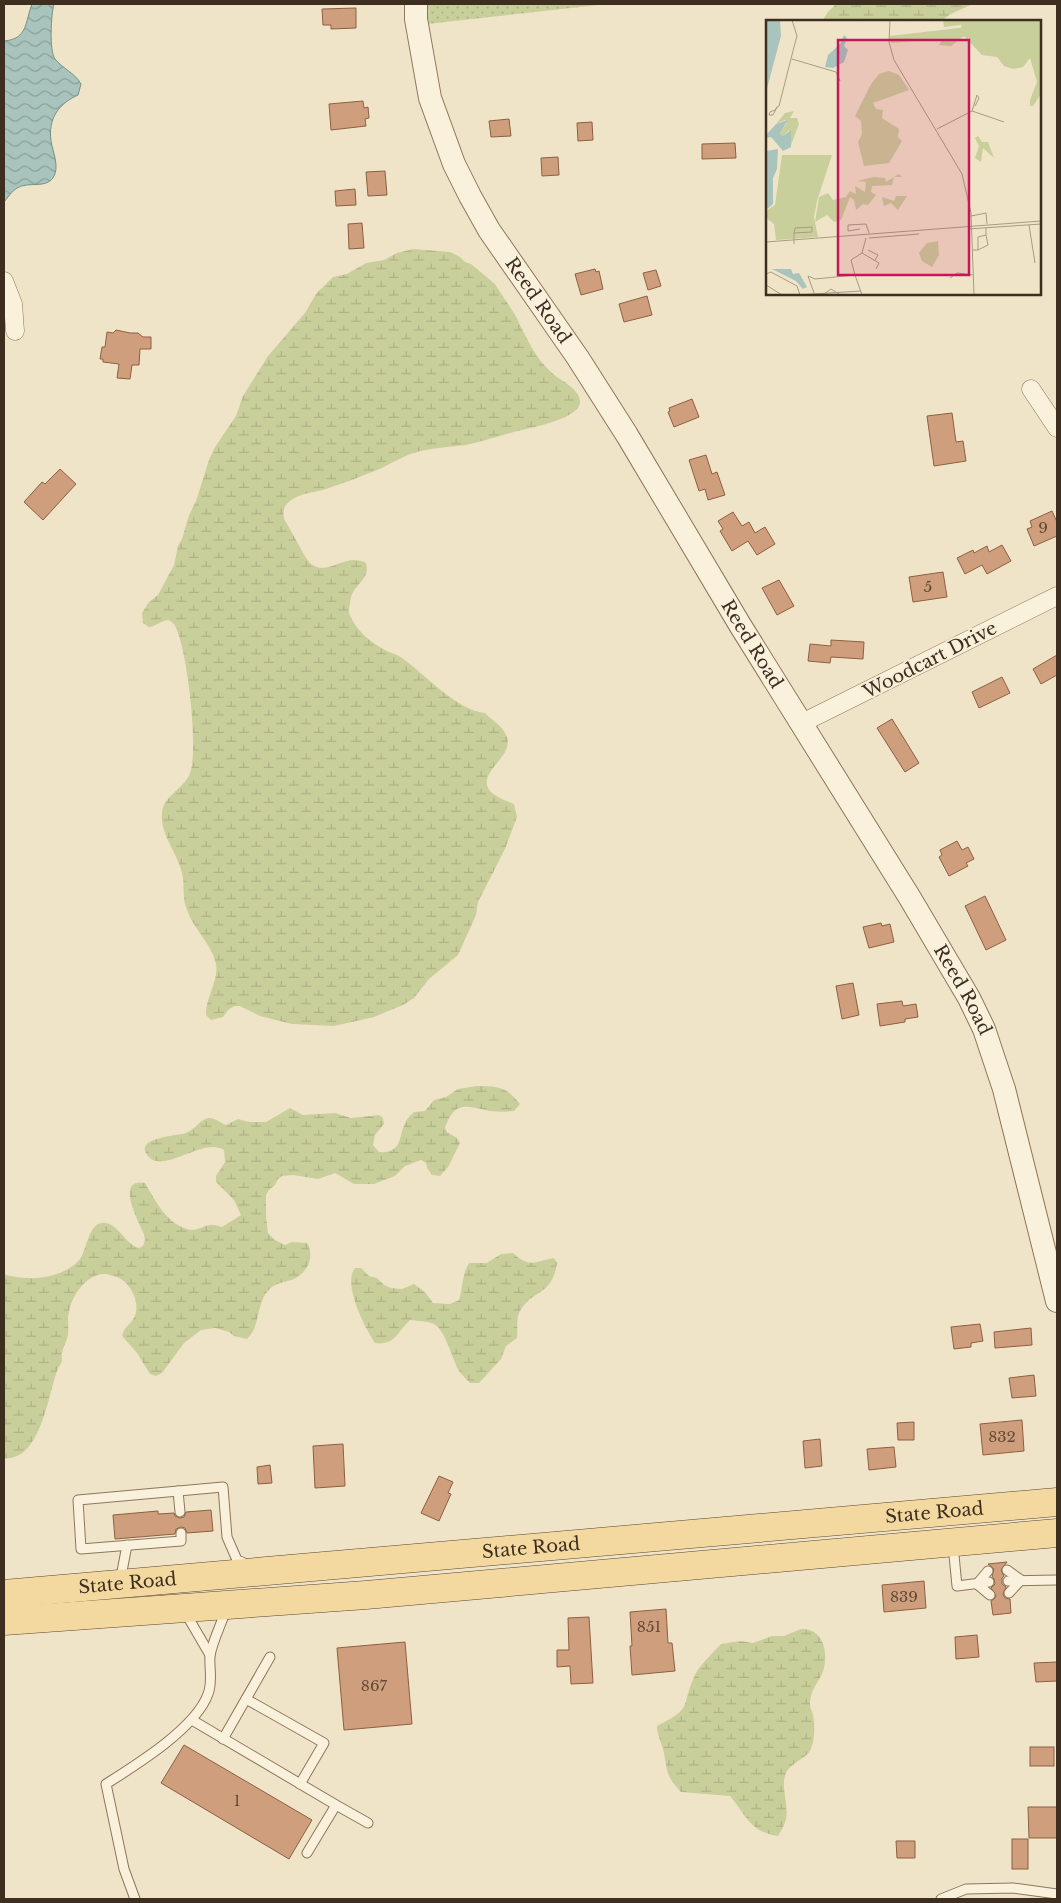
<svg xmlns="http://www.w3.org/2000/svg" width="1061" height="1903" viewBox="0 0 1061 1903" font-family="'Libre Baskerville',serif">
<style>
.wetland{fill:url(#wetland-marsh)}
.park{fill:url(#park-dots)}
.water{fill:url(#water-waves);stroke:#6f938a}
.building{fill:#cf9f7d;stroke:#8d5f41}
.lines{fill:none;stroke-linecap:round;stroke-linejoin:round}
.service-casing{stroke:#8d765c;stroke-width:11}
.minor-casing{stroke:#8d765c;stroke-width:19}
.tertiary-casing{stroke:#8d765c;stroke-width:24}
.primary-casing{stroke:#5b4430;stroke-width:29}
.service{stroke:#faf1dc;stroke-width:9}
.minor{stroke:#faf1dc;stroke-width:18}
.tertiary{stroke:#faf1dc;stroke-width:22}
.primary{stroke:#f3d9a0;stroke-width:28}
.labels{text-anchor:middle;stroke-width:4;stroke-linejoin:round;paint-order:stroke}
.number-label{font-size:15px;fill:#624a37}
.street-label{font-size:18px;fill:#3d2e20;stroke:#f7eed8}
.inset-road{fill:none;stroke:#a89b85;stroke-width:1}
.view{fill:#c2185b;fill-opacity:0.15;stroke:#c2185b;stroke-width:2.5}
.inset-edge{fill:none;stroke:#3d2e20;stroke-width:2.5}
</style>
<defs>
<pattern id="wetland-marsh" width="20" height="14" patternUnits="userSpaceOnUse" patternTransform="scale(1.25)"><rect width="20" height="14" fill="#c9cf9b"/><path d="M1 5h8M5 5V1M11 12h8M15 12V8" fill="none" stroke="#aeb285"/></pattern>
<pattern id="park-dots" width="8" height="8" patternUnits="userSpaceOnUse" patternTransform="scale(1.25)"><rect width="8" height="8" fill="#c9cf9b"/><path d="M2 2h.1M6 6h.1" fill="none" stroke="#aeb285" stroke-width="1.8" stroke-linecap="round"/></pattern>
<pattern id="water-waves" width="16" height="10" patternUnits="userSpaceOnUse" patternTransform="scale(1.25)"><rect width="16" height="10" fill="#a9c4bc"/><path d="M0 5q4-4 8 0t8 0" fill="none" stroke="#8ba098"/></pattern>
</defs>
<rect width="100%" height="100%" fill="#f0e4c8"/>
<g class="wetland">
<path d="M836,4H972C962,10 950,12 942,21H822L828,12Z"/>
<path d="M413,249L450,252L460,257L465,262L471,264L495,284L517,318L519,323C528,341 537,360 552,373C561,381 581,389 580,403C578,420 524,429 510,433C495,437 480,442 466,445C448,447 431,448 413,453C399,458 386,467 372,472C357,478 341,484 326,489C314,493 302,492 290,501C283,506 282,513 285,521C291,529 305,559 311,564C329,577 345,552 366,563C371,582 351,583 350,604C349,607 348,612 350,615C355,629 371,643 385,650C390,653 397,654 402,658C425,674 456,710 485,713C492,721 501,724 506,735C517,756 475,772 490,791C496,797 506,801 514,804L517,817L505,849L478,902L476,915L458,955L429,979L414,998L403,1005L374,1017L334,1026L292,1024L260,1016L240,1006H235L229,1009L223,1017L211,1020L206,1015C205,998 219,981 216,964C211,942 192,928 186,907C182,896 185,884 182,873C177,852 160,835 162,813C163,796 185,788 190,773C199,751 187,644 174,624C173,623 169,620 168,620C160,621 157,626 149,627L143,623L142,613L149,602L158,595L174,565L178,546L182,539L189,515L196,501L209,460L215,447L236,416L243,396L268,356L305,313L316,294L333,277L347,274L366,263L384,260L397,253Z"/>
<path d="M477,1086C498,1086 507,1087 520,1104L514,1111C506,1112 498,1112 490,1111C466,1106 455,1100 445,1128L447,1132L457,1138L460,1143L448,1167L440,1176L432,1175L427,1168L426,1163L421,1160L405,1166L395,1176L374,1184H354L335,1173L318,1179L293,1175L282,1176L278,1179L275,1185L269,1190L266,1195V1216L268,1233L275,1240L285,1245L292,1242L307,1243C315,1256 308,1272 294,1279C287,1282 279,1282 272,1287C255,1300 262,1325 247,1339L234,1336L229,1332L215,1328L201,1330L184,1343L162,1373L156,1376L150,1374L137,1353L122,1336C124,1328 127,1327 132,1321C141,1309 135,1293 126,1283C120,1277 114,1276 106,1274C88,1272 71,1296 69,1312C67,1319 69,1327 68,1335C67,1341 63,1347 62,1353C61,1355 62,1358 62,1361C61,1364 58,1367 57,1371C48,1396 40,1462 4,1458V1274C26,1282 64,1279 80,1259C87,1249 88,1226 101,1223C117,1220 125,1245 139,1248L143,1246L145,1240L144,1234C139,1222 114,1178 145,1183C155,1200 166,1223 187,1229C196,1232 202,1226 210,1225C213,1224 218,1226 222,1227L241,1215L234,1200L216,1182V1176L225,1162L224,1150C205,1136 163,1175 148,1156C132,1137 179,1136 186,1133C194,1130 200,1120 208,1118C214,1117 221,1123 226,1125L238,1119L249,1122H266L290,1108L303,1115L335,1113L351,1118L379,1115L383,1118L384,1124L375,1135L373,1145L379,1152C404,1154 398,1134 406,1122C407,1118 411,1115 414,1112L425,1111L434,1100L446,1097L458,1089Z"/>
<path d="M513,1253C530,1269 535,1261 554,1258L557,1263C552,1297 532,1289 520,1311C516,1317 518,1330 517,1338L506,1346L501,1359L479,1383H470C466,1379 462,1375 459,1371C452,1359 446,1331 434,1324C427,1321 418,1321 410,1320C398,1331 395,1346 375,1343C365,1328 342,1284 355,1268H361L369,1276L377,1278L384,1285L391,1288L402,1289L414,1284L425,1292L433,1303L450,1304L459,1300C463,1287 462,1274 469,1263H487L501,1254Z"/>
<path d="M801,1629C823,1628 828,1651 824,1668C821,1681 811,1686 810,1704C810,1708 812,1711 813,1715C815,1726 815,1739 811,1749C806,1760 788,1763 785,1776C781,1789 789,1805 786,1819C785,1824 781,1831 778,1836C750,1832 747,1816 730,1796L681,1792C664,1774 668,1770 663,1749C661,1741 657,1735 657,1726C694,1707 680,1709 694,1677C699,1665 713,1653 721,1644L740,1641L753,1643L772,1636H784Z"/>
</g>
<polygon class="park" points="426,4 607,4 428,24"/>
<path class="water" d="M32,4H54C51,14 49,51 55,59C63,69 75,73 81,84L78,95C58,104 48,119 51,141C53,153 60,167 53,178C45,189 28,181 17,188C12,191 8,197 4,202V41C28,39 25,22 32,4Z"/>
<g class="building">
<polygon points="356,8 356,28 331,29 331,25 323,25 322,9"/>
<polygon points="363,101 364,108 368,107 369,118 365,119 366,126 331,130 329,104"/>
<polygon points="509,119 511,136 491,137 489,121"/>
<polygon points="592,122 593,140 578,141 577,123"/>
<polygon points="735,143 736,158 702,159 702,144"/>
<polygon points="558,157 559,175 542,176 541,158"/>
<polygon points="385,171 387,195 368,196 366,172"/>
<polygon points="355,189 356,205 336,206 335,191"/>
<polygon points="362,223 364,248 349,249 348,224"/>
<polygon points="595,269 596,272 599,271 603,289 581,295 575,274"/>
<polygon points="656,270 661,286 648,290 643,273"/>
<polygon points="647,296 652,315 624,322 619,304"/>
<polygon points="116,330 130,333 138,333 143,337 151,337 151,349 140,349 139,365 132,365 130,379 117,378 119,364 103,362 103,359 100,359 102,347 105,347 107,332 113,333"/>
<polygon points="692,399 699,417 674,427 668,412 670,411 669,408"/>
<polygon points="952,413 956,442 963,441 966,461 934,466 927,416"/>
<polygon points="706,455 712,474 717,472 725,495 708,500 705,489 699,491 689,460"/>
<polygon points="60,469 76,484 43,520 24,502 42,482 45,484"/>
<polygon points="1052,511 1057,522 1057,536 1034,546 1027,529 1032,527 1030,521"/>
<polygon points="733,512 742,526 749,522 755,533 765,527 775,544 757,555 748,541 732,551 720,531 723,529 718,521"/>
<polygon points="1002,545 1011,561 987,574 982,565 965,574 957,558 973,550 974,553 987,546 989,552"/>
<polygon points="943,572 947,597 913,602 909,577"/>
<polygon points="779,580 794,606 777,615 762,588"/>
<polygon points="831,640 864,642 863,659 831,657 830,663 808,661 810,644 831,646"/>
<polygon points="1057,655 1057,675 1041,684 1033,669"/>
<polygon points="1002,677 1010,693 979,708 972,692"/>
<polygon points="892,719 919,763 905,772 877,728"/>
<polygon points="957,841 962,850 968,847 974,859 966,863 968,866 949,876 939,857 942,855 940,850"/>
<polygon points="985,896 1006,940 986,950 965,906"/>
<polygon points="881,923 882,926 890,924 894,942 869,948 863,927"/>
<polygon points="853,983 859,1015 842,1019 836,986"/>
<polygon points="902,1001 903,1006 916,1004 918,1017 905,1019 905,1022 880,1026 877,1004"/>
<polygon points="980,1324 983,1341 971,1343 971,1347 954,1349 951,1327"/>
<polygon points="1031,1328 1032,1345 995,1348 994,1332"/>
<polygon points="1034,1375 1036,1396 1012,1398 1009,1378"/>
<polygon points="1022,1420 1024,1451 983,1455 980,1424"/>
<polygon points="914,1422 914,1440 898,1440 897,1423"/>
<polygon points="820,1439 822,1466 805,1468 803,1441"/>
<polygon points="343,1444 345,1486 315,1488 313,1446"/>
<polygon points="894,1447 896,1467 869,1470 867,1449"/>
<polygon points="270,1465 272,1483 258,1484 257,1467"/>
<polygon points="439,1476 453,1482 448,1493 451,1494 439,1521 421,1513"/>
<polygon points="211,1510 213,1531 187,1533 185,1528 181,1527 176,1529 175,1534 115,1539 113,1515 158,1511 158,1514 174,1513 175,1516 180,1518 184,1517 186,1512"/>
<polygon points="1007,1562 1001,1570 1004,1576 1002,1578 1002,1584 1006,1587 1003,1594 1005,1598 1010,1599 1011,1613 993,1615 991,1601 994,1599 996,1596 991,1588 995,1584 994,1579 992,1576 994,1569 988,1564"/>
<polygon points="924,1581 926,1608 884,1612 882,1585"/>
<polygon points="666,1609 668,1643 672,1643 675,1671 632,1675 630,1646 632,1646 630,1612"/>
<polygon points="589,1617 593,1683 571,1684 570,1666 557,1667 557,1650 569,1650 568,1618"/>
<polygon points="977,1635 979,1657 956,1659 955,1637"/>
<polygon points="405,1642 412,1724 344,1730 337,1648"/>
<polygon points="1057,1662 1057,1681 1036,1682 1034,1663"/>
<polygon points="184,1745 312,1820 289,1859 161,1783"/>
<rect x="1030" y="1747" width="24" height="19"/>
<polygon points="1028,1807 1057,1807 1057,1838 1029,1838"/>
<rect x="1012" y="1839" width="16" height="30"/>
<polygon points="896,1841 915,1841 915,1858 897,1858"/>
</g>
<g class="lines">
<g class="service-casing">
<g id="service">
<polyline points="178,1491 180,1512"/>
<polyline points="181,1533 181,1541 81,1549 78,1500 223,1487 227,1537 237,1560 247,1564"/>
<polyline points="953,1545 957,1586 989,1582"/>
<polyline points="1007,1570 1021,1580"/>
<polyline points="1008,1581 1057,1580"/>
<polyline points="120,1582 127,1545"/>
<polyline points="977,1584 990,1595"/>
<polyline points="977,1584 988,1571"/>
<polyline points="1009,1593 1021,1580"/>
<polyline points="185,1612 210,1655"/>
<polyline points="246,1699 324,1743 300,1784"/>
<polyline points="192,1720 336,1805 307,1853"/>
<polyline points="223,1739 270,1657"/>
<polyline points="336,1805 368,1823"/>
<path d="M135,1899L124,1869L106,1784C136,1765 196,1728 208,1694C213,1682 209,1668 210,1656C212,1642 222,1623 226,1609"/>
<polyline points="941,1899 966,1889 1013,1888 1057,1894"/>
</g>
</g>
<g class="minor-casing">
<g id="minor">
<polyline points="4,281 13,304 15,331"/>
<polyline points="1031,389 1057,428"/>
<polyline points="802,723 1057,596"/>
</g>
</g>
<g class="tertiary-casing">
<g id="tertiary">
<path id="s1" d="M416,4V19L430,98L454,164L470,196L489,230L578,358L627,435L740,625L910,898L969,998L984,1029L1004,1089L1057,1301"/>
</g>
</g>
<g class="primary-casing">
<g id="primary">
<path id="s2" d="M4,1594L1057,1502"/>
<polyline points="4,1621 366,1595 1057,1533"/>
</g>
</g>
<use href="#service" class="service"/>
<use href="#minor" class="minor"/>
<use href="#tertiary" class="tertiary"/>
<use href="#primary" class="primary"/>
</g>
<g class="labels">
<g class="number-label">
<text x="1043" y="533">9</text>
<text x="928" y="592">5</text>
<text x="1002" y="1442">832</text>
<text x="904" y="1602">839</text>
<text x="649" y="1632">851</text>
<text x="374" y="1691">867</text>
<text x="237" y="1806">1</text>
</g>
<g class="street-label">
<text dy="6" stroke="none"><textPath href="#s1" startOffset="326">Reed Road</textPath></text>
<text dy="6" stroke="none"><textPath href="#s1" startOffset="731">Reed Road</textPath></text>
<text transform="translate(930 660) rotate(-27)" y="6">Woodcart Drive</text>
<text dy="6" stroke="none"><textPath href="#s1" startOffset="1136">Reed Road</textPath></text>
<text dy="6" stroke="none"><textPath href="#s2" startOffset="934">State Road</textPath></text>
<text dy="6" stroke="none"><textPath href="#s2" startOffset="529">State Road</textPath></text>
<text dy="6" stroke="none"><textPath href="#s2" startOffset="124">State Road</textPath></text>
</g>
</g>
<g transform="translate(766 20)">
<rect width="275" height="275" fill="#f0e4c8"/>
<path d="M192,0H275V74L267,86H264V80L271,62L264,38L257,47L247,49L238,46L231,37L216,35L198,16L185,26L173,25L177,18L194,12L196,2ZM123,51L133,55L143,70L107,83L110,89L117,90L116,98L133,109L132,117L136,121L123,143L98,146L92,122L96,114L95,101L89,96L105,64L113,54ZM28,91L24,98H31L33,104L25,125L23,110L17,116L14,113L21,103L19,100L10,104L19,93ZM212,116L216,122H222L228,138L217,128L215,142L209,138L213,126L209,118ZM133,154L136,157H128L126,165L106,166L105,172L110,175L102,185L97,184L90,190L88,180L84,177L75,200L68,202L61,195L49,202L53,177L62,173L67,180L80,177L84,171L90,174L89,166L99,172L100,162L91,161L108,157L119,158L120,162ZM130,176H141L132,190L125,183L118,186L116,177L128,181ZM172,221L173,235L166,247L156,241L153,233L161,223Z" fill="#c9cf9b"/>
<path d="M177,0H202L201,4L178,7ZM201,7L198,17L125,23L124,16Z" fill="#c9cf9b"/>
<path d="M16,135H66L51,181L48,197L52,217L10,220L8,204L0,198V191L9,185Z" fill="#c9cf9b"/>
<path d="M0,0H14L15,16L0,72ZM78,15L81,18L78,26L82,30L78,42L67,48L59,47L62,35L74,24ZM22,100L14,113L17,116L25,110V127L17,131L5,117L0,118V115L10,104ZM12,129L11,149L7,158V184L0,190V131ZM6,249H25L27,254L33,253L41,267L37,269L30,261Z" fill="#a9c4bc"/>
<path class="inset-road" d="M124,0L123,22L128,40L196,154L205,193L208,275M26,39L70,52L74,61M11,87L7,95H3L4,92L9,90L11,87L13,86L28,27L31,16L26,0M206,91L238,102M171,109L206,91L211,75L213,78L209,86M205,196L220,193L221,204M263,205L269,243M94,209L82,211V205L100,204L103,213M202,209L275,204M103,218L153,214M0,222L275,201M28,224V213L29,209V208L46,207V212L28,213M102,230L112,235L109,240M206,230H212V217L220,215V208M212,230L222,225L220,215M96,233L113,243L110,249M0,254L5,252L31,266L34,275M89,255L85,240L96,233L100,218M184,258L191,253L207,255M0,265L16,275M48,273L42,256L49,259L89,255L96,275M58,274L65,269L73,274M31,275L95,271"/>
<path class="view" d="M72,20H203V255H72Z"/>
<rect width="275" height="275" class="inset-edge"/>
</g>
<rect width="1061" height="1903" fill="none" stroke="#3d2e20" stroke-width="10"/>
</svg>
